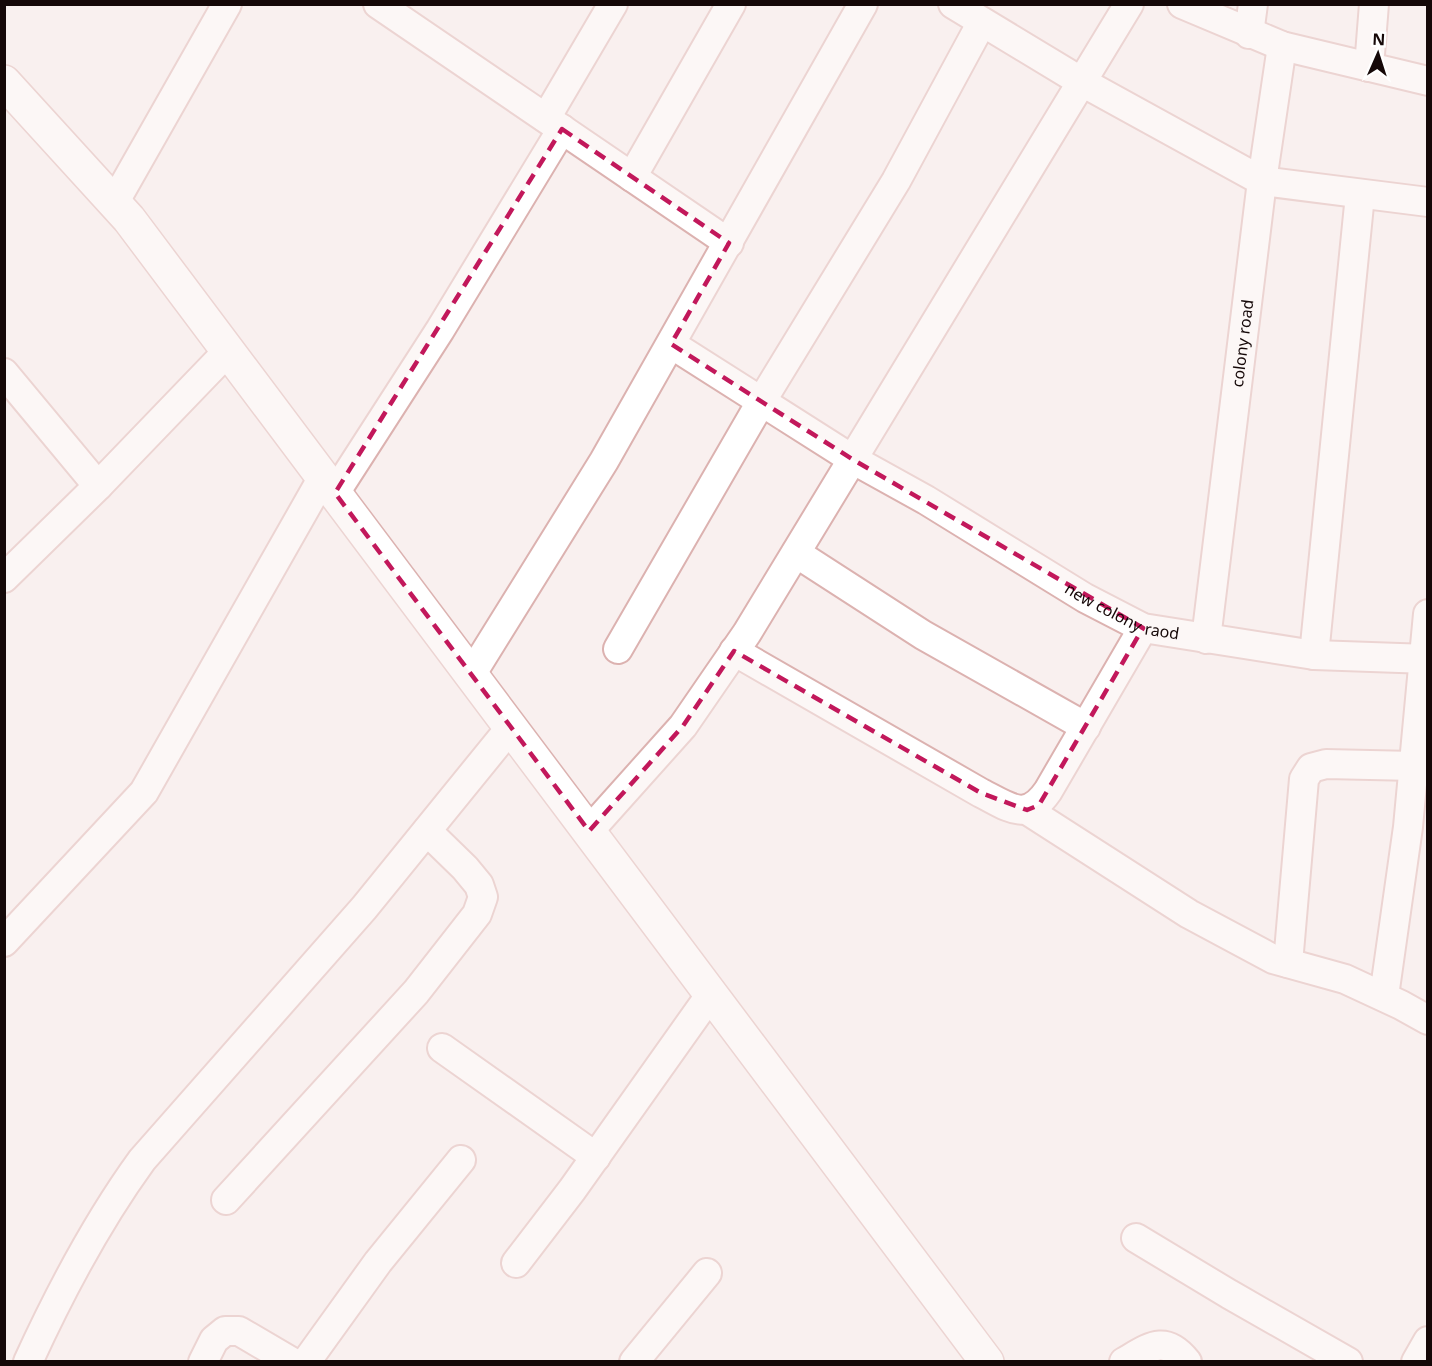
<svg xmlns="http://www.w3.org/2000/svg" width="1432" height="1366" viewBox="0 0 1432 1366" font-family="'Noto Sans',sans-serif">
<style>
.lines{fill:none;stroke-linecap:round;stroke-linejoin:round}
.minor-casing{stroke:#dcb2b0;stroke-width:32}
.major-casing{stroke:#dcb2b0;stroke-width:36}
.minor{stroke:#fff;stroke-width:28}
.major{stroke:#fff;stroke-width:33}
.marked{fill:none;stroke:#c2185b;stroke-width:4.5;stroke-dasharray:12 8;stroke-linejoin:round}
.labels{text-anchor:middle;stroke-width:4.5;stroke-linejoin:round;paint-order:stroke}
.street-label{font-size:16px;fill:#150808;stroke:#fff}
</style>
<rect width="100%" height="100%" fill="#f9f0ef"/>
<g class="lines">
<g class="minor-casing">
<g id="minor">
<polyline points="378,4 729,243"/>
<polyline points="953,4 1082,82 1262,181 1428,202"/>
<polyline points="1182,4 1282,46 1428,81"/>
<polyline points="1249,34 1253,4"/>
<polyline points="1369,67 1374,4"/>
<polyline points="546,118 613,4"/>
<polyline points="632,177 731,4"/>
<polyline points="114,203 227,4"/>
<path id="s1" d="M671,344L852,459L926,500L1085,598L1143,628L1314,655L1428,659"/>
<polyline points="4,373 98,486"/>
<polyline points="335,493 440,330 562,129"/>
<polyline points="796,553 923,635 1086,727"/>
<polyline points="4,578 98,486 228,351"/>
<path id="s2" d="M1206,639L1262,181L1282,46"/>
<polyline points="618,649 761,402 896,181 982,22"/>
<path d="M734,651L981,793C1009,807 1026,823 1048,791L1143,628"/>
<polyline points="1314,655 1360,195"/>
<polyline points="471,675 604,461 863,4"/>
<polyline points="1027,810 1189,914 1273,959 1345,979 1401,1005 1428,1020"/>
<polyline points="589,831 683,726 747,633 1129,4"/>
<polyline points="4,942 144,792 323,477"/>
<polyline points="1288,963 1304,779 1311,768 1326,764 1414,766"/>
<polyline points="1384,996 1408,827 1428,614"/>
<polyline points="442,1048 596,1157"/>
<polyline points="226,1200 416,992 477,914 483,897 479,885 465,868 427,831"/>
<polyline points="1136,1238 1229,1294 1348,1362"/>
<polyline points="516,1263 572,1190 711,994"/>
<path d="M28,1362C60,1292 97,1222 142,1160L364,908L511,727"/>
<polyline points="203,1362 214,1340 225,1331 239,1331 292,1362"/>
<polyline points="306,1362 378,1262 461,1160"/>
<polyline points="634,1362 707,1273"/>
<path d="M1124,1362C1150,1347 1165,1334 1187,1362"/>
<polyline points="1416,1362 1428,1341"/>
</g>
</g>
<g class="major-casing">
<polyline id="major" points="4,82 129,219 987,1362"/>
</g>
<use href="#minor" class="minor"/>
<use href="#major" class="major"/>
</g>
<path d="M0 0H1432V1366H0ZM562,129L729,243L671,344L852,459L1143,628L1039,805L1027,810L981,793L734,651L683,726L589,831L335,493Z" fill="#f9f0ef" fill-opacity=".55" fill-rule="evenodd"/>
<path class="marked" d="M562,129L729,243L671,344L852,459L1143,628L1039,805L1027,810L981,793L734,651L683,726L589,831L335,493Z"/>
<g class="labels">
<g class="street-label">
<text dy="6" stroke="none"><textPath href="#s2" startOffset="298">colony road</textPath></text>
<text dy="6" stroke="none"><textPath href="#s1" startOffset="526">new colony raod</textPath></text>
</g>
</g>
<rect width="1432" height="1366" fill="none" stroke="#150808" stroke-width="12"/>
<g transform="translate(1378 54) rotate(3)" stroke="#ffffff" stroke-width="4.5" paint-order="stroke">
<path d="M0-4.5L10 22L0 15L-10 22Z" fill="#150808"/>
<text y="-9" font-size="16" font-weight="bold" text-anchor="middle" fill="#150808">N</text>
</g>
</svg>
